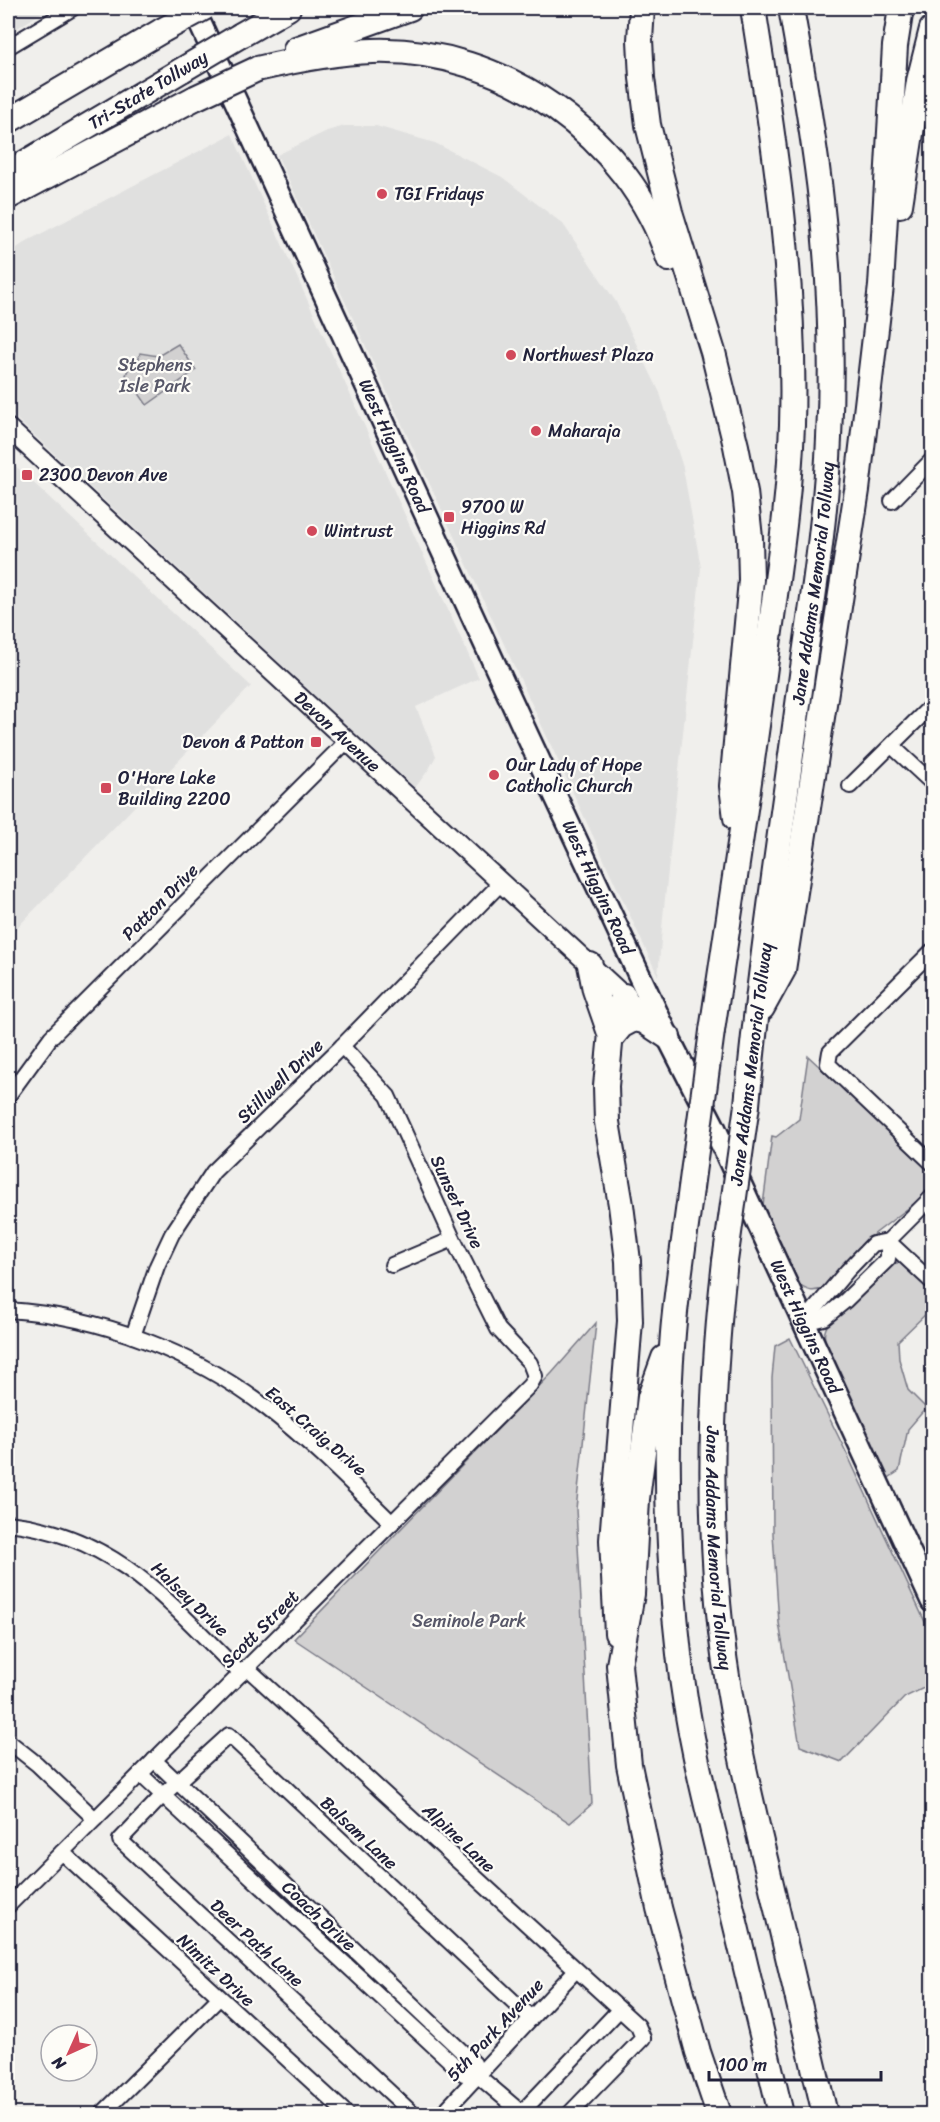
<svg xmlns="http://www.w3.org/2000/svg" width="940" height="2122" viewBox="0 0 940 2122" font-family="Sriracha,sans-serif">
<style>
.built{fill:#e0e0df}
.green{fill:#d2d1d1;stroke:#7a7a86;stroke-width:1.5}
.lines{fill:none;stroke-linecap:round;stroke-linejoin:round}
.minor-casing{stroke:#22223b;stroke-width:18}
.secondary-casing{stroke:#22223b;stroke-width:22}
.primary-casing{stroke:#22223b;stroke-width:26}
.motorway-casing{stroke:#22223b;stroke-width:28}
.minor{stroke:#fdfcf7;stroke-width:14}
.secondary{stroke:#fdfcf7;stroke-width:18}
.primary{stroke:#fdfcf7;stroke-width:21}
.motorway{stroke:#fdfcf7;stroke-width:24}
.motorway-bridge-casing{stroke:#22223b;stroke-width:28;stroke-linecap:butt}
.motorway-bridge{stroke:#fdfcf7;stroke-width:24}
.poi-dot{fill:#d1495b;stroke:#fdfcf7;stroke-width:2}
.labels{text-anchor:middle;stroke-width:4.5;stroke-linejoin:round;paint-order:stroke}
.street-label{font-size:18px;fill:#22223b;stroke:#fdfcf7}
.poi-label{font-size:18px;fill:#22223b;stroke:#fdfcf7;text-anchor:start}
.park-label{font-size:18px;fill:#575768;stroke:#fdfcf7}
</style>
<rect width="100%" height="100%" fill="#f0efec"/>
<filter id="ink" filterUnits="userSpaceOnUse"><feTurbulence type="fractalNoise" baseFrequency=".0167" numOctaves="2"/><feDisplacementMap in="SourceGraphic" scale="12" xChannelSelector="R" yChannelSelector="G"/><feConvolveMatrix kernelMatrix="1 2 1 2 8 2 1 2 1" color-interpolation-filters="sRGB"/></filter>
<g filter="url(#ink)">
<g class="built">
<polygon points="8,8 49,8 8,34"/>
<polygon points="345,126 376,126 435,143 502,177 563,224 616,302 660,393 683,468 701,568 663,917 658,976 277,155 327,131"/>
<polygon points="232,134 479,678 416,707 436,756 429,769 415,788 8,411 8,254 27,241"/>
<polygon points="8,459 251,686 8,937"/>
</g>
<g class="green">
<polygon points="178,344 196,370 147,405 126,375 129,367 137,368 140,353 158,356"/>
<path d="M808,1056L932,1171V1190L864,1242L824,1288C813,1293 808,1291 799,1285L763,1205L772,1136L776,1137L799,1119Z"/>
<path d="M894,1263H902L932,1291V1308L898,1341L899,1359L908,1390L926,1408L908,1429L899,1471L887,1479L828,1351C824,1338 822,1332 830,1321Z"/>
<polygon points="596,1323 576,1509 592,1804 570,1823 294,1639 552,1373"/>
<polygon points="790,1338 849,1458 932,1637 932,1684 905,1697 842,1762 800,1746 779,1623 773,1534 772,1378 775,1346"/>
</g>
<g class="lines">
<g class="minor-casing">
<g id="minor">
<polyline points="8,47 73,8"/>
<polyline points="892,501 932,460"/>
<polyline points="892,746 932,783"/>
<polyline points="850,786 932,705"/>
<polyline points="932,951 830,1052 828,1064 932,1163"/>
<polyline points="8,1096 51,1037 347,741"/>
<polyline points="888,1241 932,1282"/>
<polyline points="392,1265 453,1239"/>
<path d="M8,1310C100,1316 194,1352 268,1409C312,1443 352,1484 392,1523"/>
<polyline points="803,1323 847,1271 873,1244 888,1241 932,1197"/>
<polyline points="803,1323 824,1318 845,1301 888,1259 888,1241"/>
<polyline points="133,1336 157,1266 172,1234 213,1172 342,1046 500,884"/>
<path d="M8,1523C115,1535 169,1602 241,1674"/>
<polyline points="247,1668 638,2026 643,2038 569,2114"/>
<polyline points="8,1741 37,1764 95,1819"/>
<polyline points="154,1760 474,2063 477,2075 523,2114"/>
<polyline points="140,1774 464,2074 477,2075"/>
<polyline points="62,1852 347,2114"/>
<polyline points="8,1906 530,1385 535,1376 530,1363 498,1329 453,1239 388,1096 342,1046"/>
<polyline points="102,2114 219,1998"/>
<polyline points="413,2114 120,1840 163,1795 229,1735 530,2017"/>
<polyline points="442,2114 576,1970"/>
<polyline points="520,2114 619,2010"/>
</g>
</g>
<g class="secondary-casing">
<g id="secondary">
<path id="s1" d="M8,428L653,1023"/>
</g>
</g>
<g class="primary-casing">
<g id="primary">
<path id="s2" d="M193,8L528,737L668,1037L714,1127L932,1601"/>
</g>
</g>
<g class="motorway-casing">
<g id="motorway">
<polyline points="642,8 640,40 642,78 648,125 670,212 713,352 736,446 745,492 750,538 751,580 732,786 736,818"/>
<polyline points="241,35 288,8"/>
<polyline points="296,49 410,8"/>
<path d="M257,69C295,60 334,52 373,51C503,47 629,137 669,259"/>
<polyline points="8,121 163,30"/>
<polyline points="8,173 182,70"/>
<polyline points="8,197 195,98"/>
<polyline points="900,205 919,81 932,29"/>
<polyline points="590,965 595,990 611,1036"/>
<polyline points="762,1008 783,970 857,490 881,286 895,46 901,8"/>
<path d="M712,1031C730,909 749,788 765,667C776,586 789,506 792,425C796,284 775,146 753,8"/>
<polyline points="611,1038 621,1026 634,1019 644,1021 668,1037"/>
<path id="s3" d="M747,1105C760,961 783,818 802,675C813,597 826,517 829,438C833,359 830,279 821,200C814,135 802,71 791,8"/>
<path d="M691,1188C685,1236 677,1285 673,1333C664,1440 667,1548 679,1654C687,1729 706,1802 724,1876C743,1955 762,2035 781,2114"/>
<path id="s4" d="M725,1261C711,1384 707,1508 721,1632C730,1711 748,1790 767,1867C786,1950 806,2032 825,2114"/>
<polyline points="664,1358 650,1397 637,1499 632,1594 619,1665 629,1765 659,1908 698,2052 719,2114"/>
<polyline points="617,1633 612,1540 630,1321 628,1261 621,1205 607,1122 606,1086 612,1023 624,996"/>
</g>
</g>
<use href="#minor" class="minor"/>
<use href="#secondary" class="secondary"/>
<use href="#primary" class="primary"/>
<use href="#motorway" class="motorway"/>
<g class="motorway-bridge-casing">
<g id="motorway-bridge">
<polyline points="163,30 204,8"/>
<polyline points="182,70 241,35"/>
<polyline points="195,98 257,69"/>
<polyline points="691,1188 712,1031"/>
<polyline points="725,1261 747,1105"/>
</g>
</g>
<use href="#motorway-bridge" class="motorway-bridge"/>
</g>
</g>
<g class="poi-dot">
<circle cx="382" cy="194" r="6"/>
<circle cx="511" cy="355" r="6"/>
<circle cx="536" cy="431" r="6"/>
<rect x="21" y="469" width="12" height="12" rx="3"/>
<rect x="443" y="511" width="12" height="12" rx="3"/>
<circle cx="312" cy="531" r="6"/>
<rect x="310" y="736" width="12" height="12" rx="3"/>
<circle cx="494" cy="775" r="6"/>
<rect x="100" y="782" width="12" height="12" rx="3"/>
</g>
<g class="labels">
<g class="street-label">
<text transform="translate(148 90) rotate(-31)" y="6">Tri-State Tollway</text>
<text dy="6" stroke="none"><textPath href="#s2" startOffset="482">West Higgins Road</textPath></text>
<text dy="6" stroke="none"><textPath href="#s3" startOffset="526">Jane Addams Memorial Tollway</textPath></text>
<text dy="6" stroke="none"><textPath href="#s1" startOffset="448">Devon Avenue</textPath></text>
<text dy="6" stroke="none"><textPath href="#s2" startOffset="968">West Higgins Road</textPath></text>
<text transform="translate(160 902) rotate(-45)" y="6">Patton Drive</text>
<text transform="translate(751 1064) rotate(-83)" y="6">Jane Addams Memorial Tollway</text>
<text transform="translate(280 1081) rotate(-44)" y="6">Stillwell Drive</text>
<text transform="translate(457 1202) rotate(65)" y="6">Sunset Drive</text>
<text dy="6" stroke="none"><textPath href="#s2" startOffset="1454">West Higgins Road</textPath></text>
<text transform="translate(316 1431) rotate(41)" y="6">East Craig Drive</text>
<text dy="6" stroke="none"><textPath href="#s4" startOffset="288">Jane Addams Memorial Tollway</textPath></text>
<text transform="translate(190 1599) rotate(44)" y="6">Halsey Drive</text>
<text transform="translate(260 1629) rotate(-45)" y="6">Scott Street</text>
<text transform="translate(359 1833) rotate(43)" y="6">Balsam Lane</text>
<text transform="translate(459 1838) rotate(43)" y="6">Alpine Lane</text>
<text transform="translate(319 1916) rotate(43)" y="6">Coach Drive</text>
<text transform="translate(257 1943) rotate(43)" y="6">Deer Path Lane</text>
<text transform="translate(216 1970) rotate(43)" y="6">Nimitz Drive</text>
<text transform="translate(495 2030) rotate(-47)" y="6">5th Park Avenue</text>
</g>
<g class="poi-label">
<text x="394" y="200">TGI Fridays</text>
<text x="523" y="361">Northwest Plaza</text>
<text x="548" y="437">Maharaja</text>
<text x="39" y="481">2300 Devon Ave</text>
<text x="461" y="513">9700 W<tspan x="461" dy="21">Higgins Rd</tspan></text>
<text x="324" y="537">Wintrust</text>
<text x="304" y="748" text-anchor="end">Devon &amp; Patton</text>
<text x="506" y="771">Our Lady of Hope<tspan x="506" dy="21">Catholic Church</tspan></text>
<text x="118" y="784">O'Hare Lake<tspan x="118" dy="21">Building 2200</tspan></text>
</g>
<g class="park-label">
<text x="155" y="371">Stephens<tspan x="155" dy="21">Isle Park</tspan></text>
<text x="469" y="1627">Seminole Park</text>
</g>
</g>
<rect width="940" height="2122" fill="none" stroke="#fdfcf7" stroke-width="30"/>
<rect x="15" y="15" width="910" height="2092" fill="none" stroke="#22223b" stroke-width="2" filter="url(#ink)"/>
<g transform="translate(69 2053) rotate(225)"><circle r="28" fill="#fdfcf7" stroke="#a5a5ac" stroke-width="1.5"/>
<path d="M0-4.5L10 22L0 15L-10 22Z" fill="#d1495b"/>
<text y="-9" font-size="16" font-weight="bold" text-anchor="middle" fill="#22223b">N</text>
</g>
<path d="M709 2071v9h172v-9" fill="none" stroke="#22223b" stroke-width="3"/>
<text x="718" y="2071" font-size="18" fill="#22223b" stroke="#fdfcf7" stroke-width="4.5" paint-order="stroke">100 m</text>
</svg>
